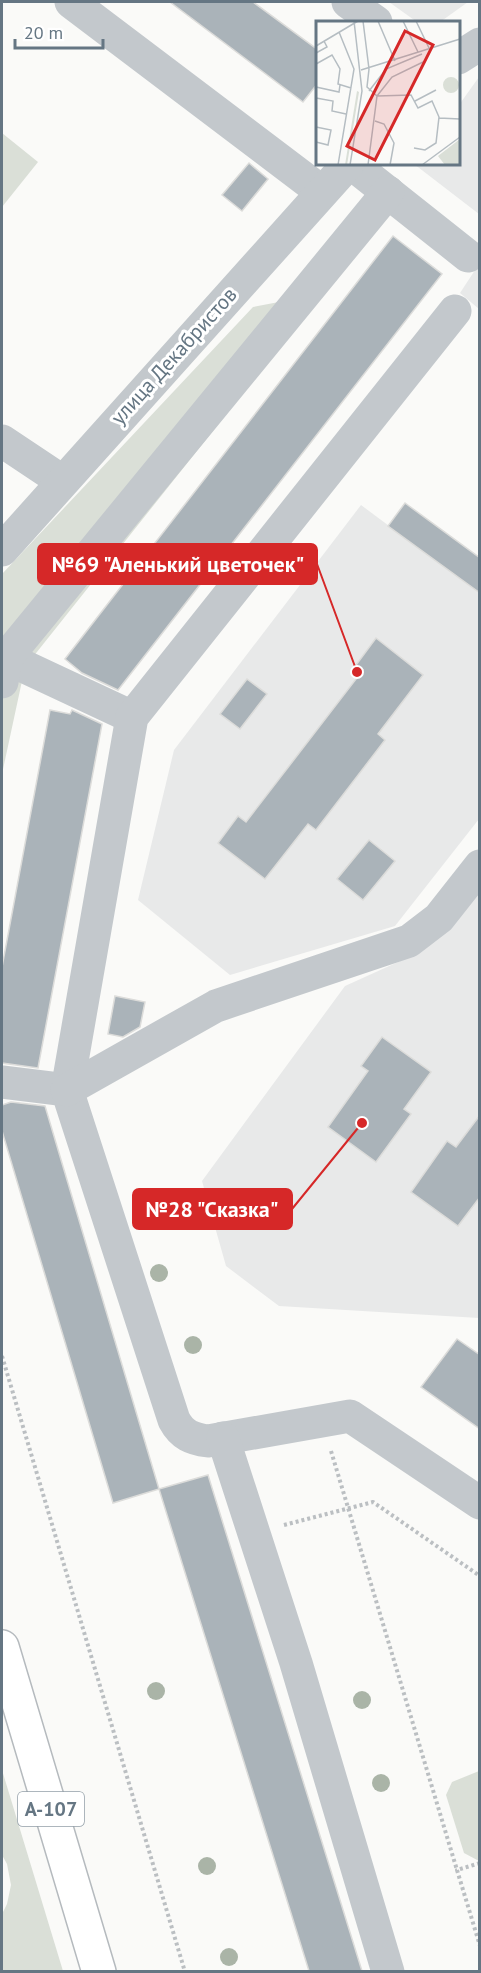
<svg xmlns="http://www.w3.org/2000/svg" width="481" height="1973" viewBox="0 0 481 1973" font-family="'PT Sans',sans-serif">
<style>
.built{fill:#e8e9e9}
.green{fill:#dadfd7}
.building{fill:#aab3b9;stroke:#dcdcda;stroke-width:1.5}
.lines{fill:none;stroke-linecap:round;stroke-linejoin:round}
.major-casing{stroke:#b5babe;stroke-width:36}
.path{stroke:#bbbfc2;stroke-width:4;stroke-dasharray:3 3;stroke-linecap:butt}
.minor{stroke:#c3c8cc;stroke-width:33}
.major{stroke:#fff;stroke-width:33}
.tree{fill:#aab4a7}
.labels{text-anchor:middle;stroke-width:6;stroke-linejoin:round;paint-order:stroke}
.shield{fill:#fff;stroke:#939fa8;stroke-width:1.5}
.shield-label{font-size:20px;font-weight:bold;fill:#657683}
.street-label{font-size:21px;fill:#657683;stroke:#fff}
.inset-road{fill:none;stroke:#b5bdc2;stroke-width:1.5}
.view{fill:#d62828;fill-opacity:0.15;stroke:#d62828;stroke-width:3}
.inset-edge{fill:none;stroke:#657683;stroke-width:3}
.leader{fill:none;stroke:#d62828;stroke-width:2}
.callout-dot{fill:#d62828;stroke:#fff;stroke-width:2}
.callout{fill:#d62828;stroke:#d62828;stroke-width:2}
.callout-label{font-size:22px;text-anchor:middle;font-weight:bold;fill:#fff}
</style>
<rect width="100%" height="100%" fill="#fafaf8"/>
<g class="built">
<polygon points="389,2 468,2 440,22 417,22"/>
<polygon points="479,77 479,214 414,164 458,164 459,105"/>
<polygon points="479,264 479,309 460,293"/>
<polygon points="361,505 479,593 479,819 395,926 230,975 138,900 174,750"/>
<polygon points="479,880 479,1318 279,1306 226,1266 202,1181 345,986 418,953"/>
</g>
<g class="green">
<polygon points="2,133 38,162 2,207"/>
<polygon points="284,301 278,349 25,667 2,774 2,574 253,307"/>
<polygon points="2,1770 63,1971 2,1971 2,1914 7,1904 11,1885 7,1864 2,1855"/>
<polygon points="479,1771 480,1771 479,1861 464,1853 446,1795 452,1782"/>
</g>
<g class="building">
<polygon points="170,2 253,2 318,50 318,83 303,102"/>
<polygon points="249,163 268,179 242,211 222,195"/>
<polygon points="393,236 442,274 118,690 82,673 65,659"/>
<polygon points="405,503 480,558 480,593 388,526"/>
<polygon points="376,638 423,675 378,734 385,740 316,830 308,824 265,879 218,843 238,816 246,822 363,670 356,665"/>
<polygon points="247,679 267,694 240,729 220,714"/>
<polygon points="50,710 70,714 72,710 102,724 38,1068 2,1063 2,967"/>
<polygon points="369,840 395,861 363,900 337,879"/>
<polygon points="115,996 145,1002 140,1027 123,1037 108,1034"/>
<polygon points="382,1037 431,1072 404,1109 411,1114 376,1162 328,1127 368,1071 361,1066"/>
<polygon points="11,1102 45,1106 159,1489 113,1503 2,1131 2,1105"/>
<polygon points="480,1115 480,1197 458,1226 411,1192 447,1141 456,1147"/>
<polygon points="457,1339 480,1355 480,1429 421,1387"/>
<polygon points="208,1475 362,1971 309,1971 159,1489"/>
</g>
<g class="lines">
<g class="major-casing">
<polyline id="major" points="2,1647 99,1972"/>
</g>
<g class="path">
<polyline points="2,1356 185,1972"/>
<polyline points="331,1451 457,1870"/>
<polyline points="284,1525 373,1502 480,1576"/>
<polyline points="480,1863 457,1870 480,1946"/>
</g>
<g class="minor">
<polyline points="71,2 322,192"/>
<polyline points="348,2 376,22"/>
<polyline points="458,58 480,44"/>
<polyline points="352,164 468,256"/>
<polyline points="2,441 62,481"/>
<polyline points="2,550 348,164"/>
<polyline points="6,658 132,717"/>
<polyline points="2,682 6,658 388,192"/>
<path d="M2,1082L67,1090L174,1420C182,1435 192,1439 208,1441L350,1416L480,1503"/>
<polyline points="67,1090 132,717 455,311"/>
<polyline points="67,1090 216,1006 409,941 439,918 480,866"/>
<polyline points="223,1438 296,1663 388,1972"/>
</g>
<use href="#major" class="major"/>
</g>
<g class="tree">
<circle cx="159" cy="1273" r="9"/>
<circle cx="193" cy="1345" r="9"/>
<circle cx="156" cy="1691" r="9"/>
<circle cx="362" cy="1700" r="9"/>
<circle cx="381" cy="1783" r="9"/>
<circle cx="207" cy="1866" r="9"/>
<circle cx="229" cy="1957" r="9"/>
</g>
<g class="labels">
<rect class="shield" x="18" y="1792" width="66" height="34" rx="4.5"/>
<g class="shield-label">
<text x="51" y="1816">А-107</text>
</g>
<g class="street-label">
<text transform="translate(174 356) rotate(-48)" y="7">улица Декабристов</text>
</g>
</g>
<g transform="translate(316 21)">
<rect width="144" height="144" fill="#fafaf8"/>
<path d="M127 64a8 8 0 1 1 16 0a8 8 0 1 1-16 0ZM41,70L43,71L31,144H29ZM144,118V144H129L122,135Z" fill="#dadfd7"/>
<path class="inset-road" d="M47,0L53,48L51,66L61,75L52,144M62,0L79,40M87,0L102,31M100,0L113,27M0,25L42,0M0,32L11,26L8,20M0,43L16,34L24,48L22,63L35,67M45,49L144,18M0,66L23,71L24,64M53,70L70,48L106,33M61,75L95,74L102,87L116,80L123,96L120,122L109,129L98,127M61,75L76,56L107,41M0,77L17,80L16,90L30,93M99,80L120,69M123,97L144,98M59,100L68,103L78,122L74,144M0,106L15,109L12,124L0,121M22,144L38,48L23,11M34,144L46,70L38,0M106,144L144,116"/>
<path class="view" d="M89,10L117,24L59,139L31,125Z"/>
<rect width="144" height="144" class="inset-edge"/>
</g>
<path class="leader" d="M357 672L317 564M362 1123L292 1209"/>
<g class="callout-dot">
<circle cx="357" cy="672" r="6"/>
<circle cx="362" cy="1123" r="6"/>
</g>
<g class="callout">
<rect x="38" y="544" width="279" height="40" rx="6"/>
<rect x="133" y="1189" width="159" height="40" rx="6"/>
</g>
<g class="callout-label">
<text x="178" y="572">№69 "Аленький цветочек"</text>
<text x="212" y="1217">№28 "Сказка"</text>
</g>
<rect width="481" height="1973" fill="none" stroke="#657683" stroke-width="6"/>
<path d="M15 39v9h88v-9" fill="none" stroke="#657683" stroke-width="3"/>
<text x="24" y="39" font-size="18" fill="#657683" stroke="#ffffff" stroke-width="4.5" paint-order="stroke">20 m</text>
</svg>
